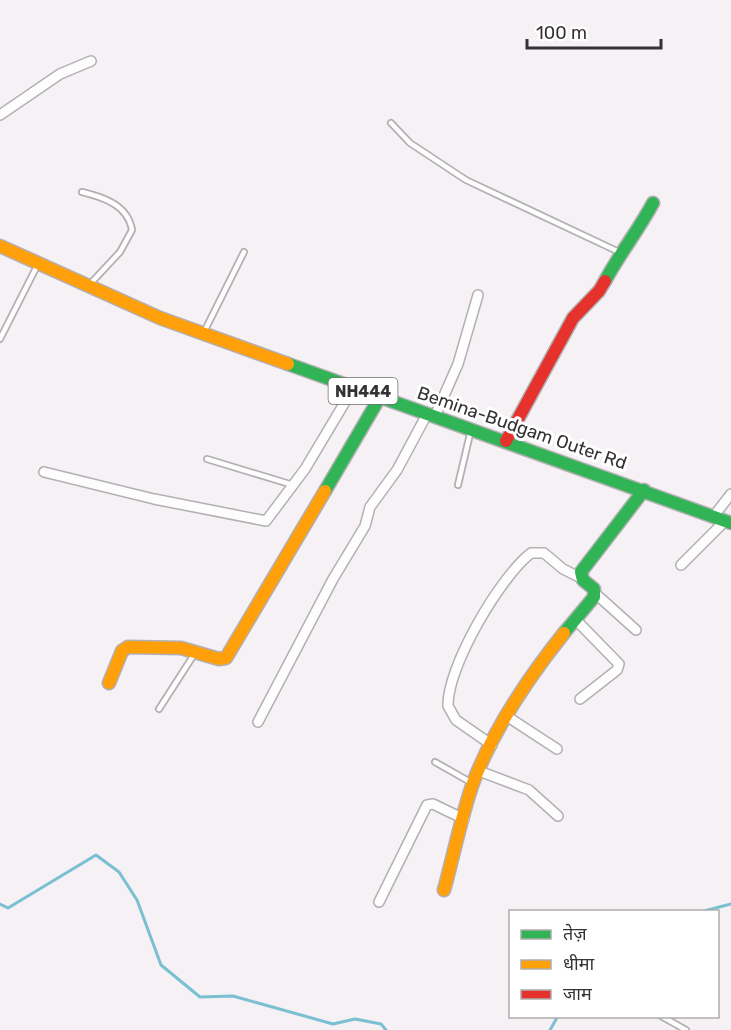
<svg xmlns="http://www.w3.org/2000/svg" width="731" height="1030" viewBox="0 0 731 1030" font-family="Rubik,'Noto Sans Devanagari',sans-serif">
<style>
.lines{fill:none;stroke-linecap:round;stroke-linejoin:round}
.stream{stroke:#7abfd2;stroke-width:3}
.lane-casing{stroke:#b3b0b4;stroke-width:8}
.street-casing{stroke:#b3b0b4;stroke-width:12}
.fast-casing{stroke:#b3b0b4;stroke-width:15}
.slow-casing{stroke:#b3b0b4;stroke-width:15}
.jam-casing{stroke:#b3b0b4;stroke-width:15}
.lane{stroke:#fefdfe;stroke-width:4.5}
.street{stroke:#fefdfe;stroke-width:9}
.fast{stroke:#30b455;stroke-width:12}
.slow{stroke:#ff9f0a;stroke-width:12}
.jam{stroke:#e5322d;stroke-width:12}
.labels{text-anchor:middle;stroke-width:6;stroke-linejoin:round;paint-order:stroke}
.shield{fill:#fff;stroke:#717072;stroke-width:1.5}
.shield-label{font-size:16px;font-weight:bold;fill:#343235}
.street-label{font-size:18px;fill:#343235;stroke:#fff}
</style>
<rect width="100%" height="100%" fill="#f5f1f5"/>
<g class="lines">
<g class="stream">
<polyline points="0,904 8,908 96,855 119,872 137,900 161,965 200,997 233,996 333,1024 355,1019 381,1024 386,1030"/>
<polyline points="700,912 731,904"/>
<polyline points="550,1030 558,1016"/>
</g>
<g class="lane-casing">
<g id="lane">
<polyline points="391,123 410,143 466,180 619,252"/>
<path d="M82,192C103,197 128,205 132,230L120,252L91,283"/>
<polyline points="205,330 244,252"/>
<polyline points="0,339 37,266"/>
<polyline points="207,459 293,485"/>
<polyline points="458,485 470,434"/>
<polyline points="159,709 195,653"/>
<polyline points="435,762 472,783"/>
<polyline points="661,1016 686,1030"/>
</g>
</g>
<g class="street-casing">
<g id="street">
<polyline points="0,115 60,74 91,61"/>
<polyline points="435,416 458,364 478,295"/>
<polyline points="44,472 154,499 266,521 305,469 354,387"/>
<polyline points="713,517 731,494"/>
<polyline points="681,565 725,521"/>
<polyline points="596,594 636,630"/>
<polyline points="575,619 619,664 617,670 580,699"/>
<polyline points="508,717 557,749"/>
<polyline points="258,722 333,579 365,526 370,507 397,470 427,414"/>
<path d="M492,745L456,720L448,706C447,667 500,577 531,553H544L563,569L581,578"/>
<polyline points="479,771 529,790 558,816"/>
<polyline points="379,902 427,805 433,804 464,819"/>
</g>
</g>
<g class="fast-casing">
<g id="fast">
<path d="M605,281C620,253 638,231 653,203"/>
<polyline points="288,364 731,523"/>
<polyline points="325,491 380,397"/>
<polyline points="564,633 594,597 594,589 583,580 581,572 644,490"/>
</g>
</g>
<g class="slow-casing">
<g id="slow">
<polyline points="0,246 160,318 288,364"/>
<polyline points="109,683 122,651 128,647 181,648 219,659 226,658 325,491"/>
<path d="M444,890C454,854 461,817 473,783C494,728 528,678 564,633"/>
</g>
</g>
<g class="jam-casing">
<polyline id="jam" points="506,441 573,318 599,291 605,281"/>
</g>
<use href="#lane" class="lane"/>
<use href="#street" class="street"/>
<use href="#fast" class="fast"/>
<use href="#slow" class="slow"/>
<use href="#jam" class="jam"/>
</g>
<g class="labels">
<rect class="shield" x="328.5" y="378" width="69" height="26" rx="4.5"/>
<g class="shield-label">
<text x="363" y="397">NH444</text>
</g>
<g class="street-label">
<text transform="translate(522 428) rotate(19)" y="6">Bemina-Budgam Outer Rd</text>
</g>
</g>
<rect x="509" y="910" width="210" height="108" fill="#ffffff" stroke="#aeadae" stroke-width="1.5"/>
<rect x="521" y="930" width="30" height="9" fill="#30b455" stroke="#aeadae" stroke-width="1.5"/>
<text x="563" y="940" font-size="18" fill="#343235">तेज़</text>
<rect x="521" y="960" width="30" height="9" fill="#ff9f0a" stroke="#aeadae" stroke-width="1.5"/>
<text x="563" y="970" font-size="18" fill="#343235">धीमा</text>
<rect x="521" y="990" width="30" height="9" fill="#e5322d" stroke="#aeadae" stroke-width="1.5"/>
<text x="563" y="1000" font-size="18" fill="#343235">जाम</text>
<path d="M527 39v9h134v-9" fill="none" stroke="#343235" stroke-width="3"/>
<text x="536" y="39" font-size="18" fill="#343235" stroke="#ffffff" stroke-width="4.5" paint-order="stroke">100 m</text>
</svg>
